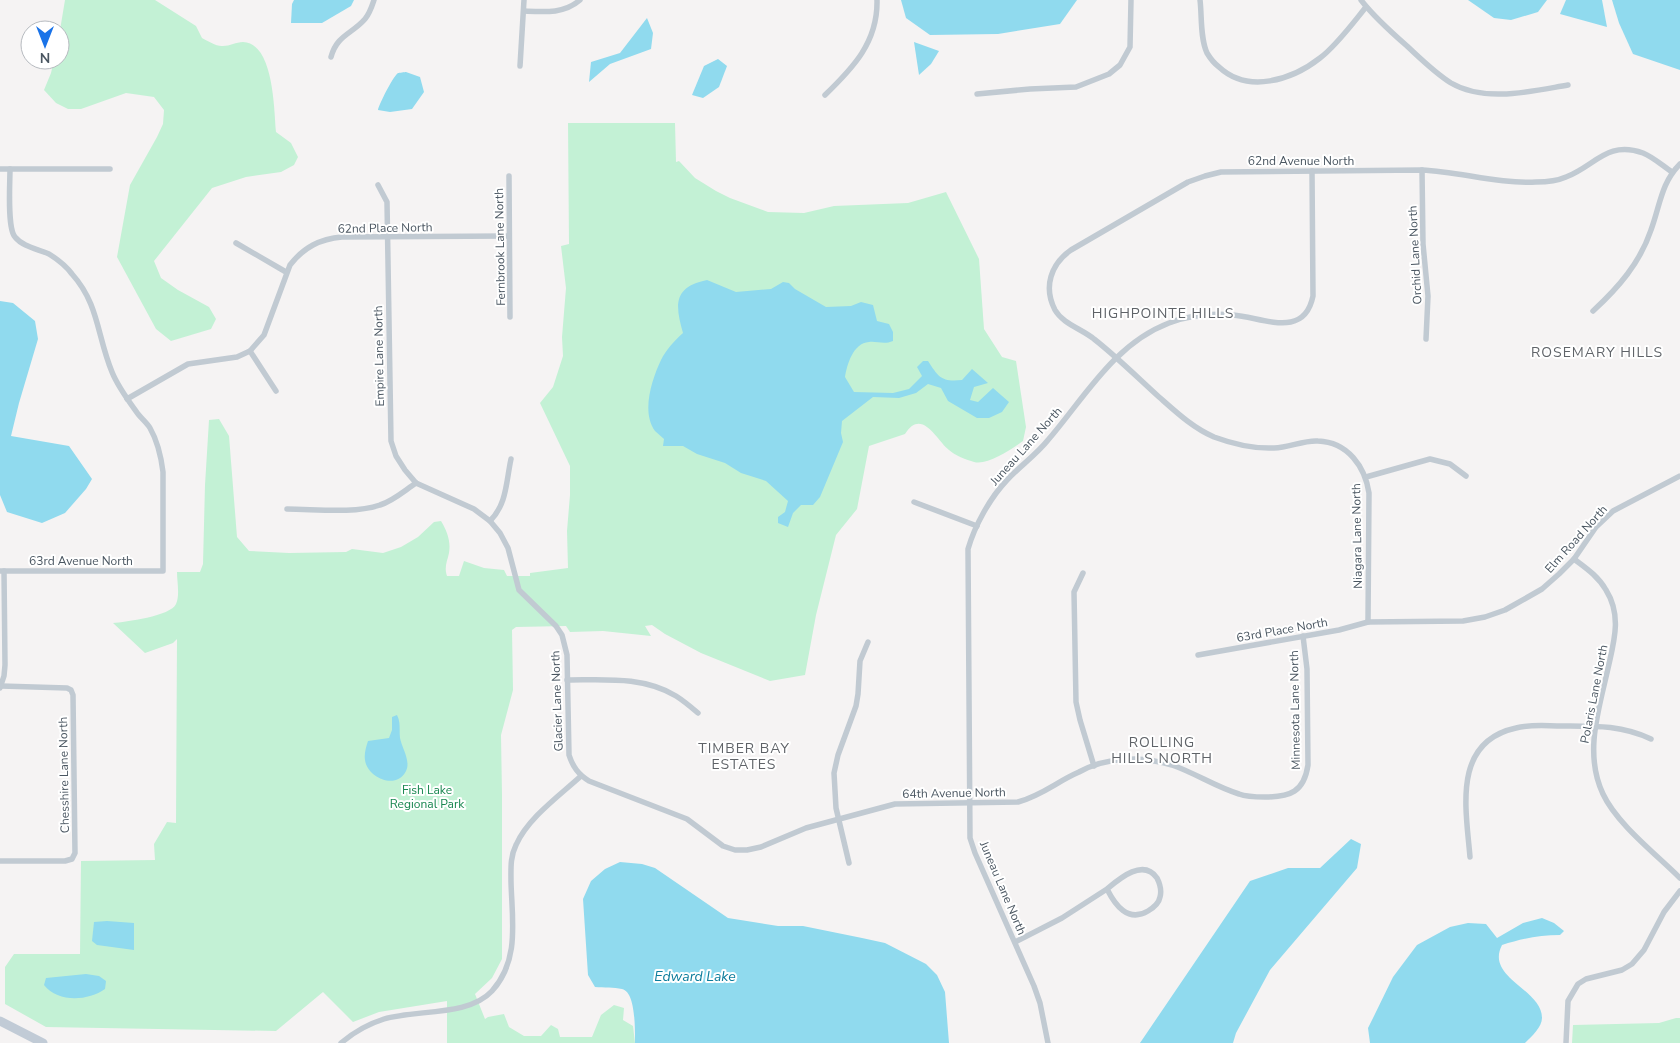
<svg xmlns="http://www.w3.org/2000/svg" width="1680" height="1043" viewBox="0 0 1680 1043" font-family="'Nunito Sans',sans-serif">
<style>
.green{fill:#c3f1d5}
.water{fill:#90daee}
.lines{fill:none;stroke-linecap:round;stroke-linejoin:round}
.street{stroke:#c1cad2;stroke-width:5.5}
.secondary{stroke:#c1cbd6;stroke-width:9}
.labels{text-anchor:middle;stroke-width:4;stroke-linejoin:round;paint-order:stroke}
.street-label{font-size:12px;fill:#4a5661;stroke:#fff}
.park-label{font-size:12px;fill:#17864f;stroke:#fff}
.neighbourhood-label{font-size:14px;letter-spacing:1px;fill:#5f6368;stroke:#fff}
.water-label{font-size:14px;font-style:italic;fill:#0c7c9b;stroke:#fff}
</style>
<rect width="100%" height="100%" fill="#f5f3f3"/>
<g class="green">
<path d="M65,0H155L196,26L202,38C208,41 217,47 223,46C230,46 236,42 243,42C274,43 274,110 276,132L291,143L298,157L294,165L281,172L246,177L212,188L154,261L161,278L178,290L209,307L216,319L211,329L171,341L156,329L117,257L130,185L157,137L163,124L164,110L154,97L126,93L81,109H68L56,103L44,90L51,73L54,60H60V30Z"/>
<path d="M568,123H675L676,162L679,161L695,178L716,191L730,198L768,212L804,213L834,206L908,203L946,192L979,259L984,329L1002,357L1016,361L1026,427L1023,441C1012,449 987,466 974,462C967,460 954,455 949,450C937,441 922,407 905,434L869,446L857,509L836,535L816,615L805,675L770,681L701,653L665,634L652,625L645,626L651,636L603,631L570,632L566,626L516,627L512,630L513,690L501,735L502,795V959L492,978L475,994L485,1019L488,1017L504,1014L509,1027L524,1036H541L551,1025L558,1029L560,1037H592L601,1015L614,1005L624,1008L623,1020L633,1026L635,1043H447V1001L379,1012L353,1022L323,992L276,1031L46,1027L5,1004V967L14,954H80L81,861L155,860L154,844L167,822L176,823L177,639L173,643L145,653L113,623C125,622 171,616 176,604C180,596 177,581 177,572H200L203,564L205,485L209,420L219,419L229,436L237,537L249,551L289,553L346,552L352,549L383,553L401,547L418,537L434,522L441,521C447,531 451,541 449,553C447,562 444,567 447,576H459L464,561L484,568L504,570L507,576H530V573L568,568L567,531L570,495V466L540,403L553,387L563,356L562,337L566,288L561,246L569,244Z"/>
<polygon points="1676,1018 1680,1018 1680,1043 1572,1043 1573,1025 1659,1023"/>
</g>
<g class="water">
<polygon points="294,0 354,0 351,6 322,23 291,23 292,4"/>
<polygon points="901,0 1077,0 1060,24 998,34 930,35 906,18"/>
<polygon points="1468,0 1547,0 1538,12 1511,20 1494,18"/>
<polygon points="1566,0 1602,0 1607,27 1560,14"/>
<polygon points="1612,0 1680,0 1680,70 1633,54 1619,23"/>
<polygon points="647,18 653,33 651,49 610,64 589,82 591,62 620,53"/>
<polygon points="914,42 939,51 931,64 919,75"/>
<polygon points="718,59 727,66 719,87 703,98 692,95 704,66"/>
<path d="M406,72L420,77L424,92L412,109L390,112L378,110C379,104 394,75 398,73C399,73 405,72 406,72Z"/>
<path d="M707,280L736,292L771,289L783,282L789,283L795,289L826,307L851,306L861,302L873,305L877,321L889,324L893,332V341C884,345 877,341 869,342C853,343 847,365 845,377L854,392L893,393L909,389L922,376L917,367L923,361H928C939,378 942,382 962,380L972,369L988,383L974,387L970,400L978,402L993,388L1009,402L1002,412L989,418H977L948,401L941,388L928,384L916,393L899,398L873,397L842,421L841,433L843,442L820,497L813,505H801L793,513L788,527L778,523V517L785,512L788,501L766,481L741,473L725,463L697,454L683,446H663L664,439C661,436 658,434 655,431C641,412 652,379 661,360C666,350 674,341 683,333C675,305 673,287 707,280Z"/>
<polygon points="0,301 13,303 35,321 38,339 19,403 11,436 69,446 92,479 86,489 65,513 42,523 7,512 0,495"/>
<path d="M397,715C401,723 399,729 400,738C402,748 411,761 406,771C396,791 367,777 365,760C364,754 366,747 368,741L389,738L392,730V717Z"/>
<polygon points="1351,839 1361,844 1357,868 1270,970 1236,1033 1233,1043 1140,1043 1250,881 1288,868 1320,868"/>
<path d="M620,862L642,864L655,868L728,918L778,926H803L862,938L885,943L926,964L937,975L945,992L949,1043H635C635,1031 636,992 622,989C614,987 604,988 595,987L588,975L583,899L591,881L605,869Z"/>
<path d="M1542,918L1554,923L1564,931L1560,935C1539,935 1521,939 1502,945C1485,978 1542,989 1542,1018C1542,1027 1532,1036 1525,1043H1370L1368,1028L1374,1016L1393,977L1417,945L1450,927L1468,923L1486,924L1497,938L1523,923Z"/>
<polygon points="107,921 134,923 134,950 97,945 92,941 94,922"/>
<path d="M86,974L99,976L106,981L105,989C88,1001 58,1003 44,985L46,978Z"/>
</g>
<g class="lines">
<g class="street">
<path d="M1200,0C1202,16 1200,38 1207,53C1210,58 1215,64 1219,67C1248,94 1292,80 1320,58C1336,46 1353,23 1366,7"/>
<path d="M1361,0C1374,17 1391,32 1407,46C1421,59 1435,73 1451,83C1485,103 1532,91 1568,85"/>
<path d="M524,11C544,12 564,14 580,0"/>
<path d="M331,57C337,35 352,34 365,19C370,13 372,6 374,0"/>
<polyline points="520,66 524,0"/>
<polyline points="977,94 1030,89 1076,87 1109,74 1120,65 1130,47 1131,0"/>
<path d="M825,95C853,68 878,42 877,0"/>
<polyline points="0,169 110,169"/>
<polyline points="1422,170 1423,244 1428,296 1426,339"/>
<polyline points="509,176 510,317"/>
<path d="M378,185L387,202L391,441L396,456L405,470L416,483L474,509L490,521L500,533L508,548L519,590L556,626L562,635L567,655L569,755C573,767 578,774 589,781L687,819L723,846L735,850H747L761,847L806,828L895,804L1018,802C1043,795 1056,782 1079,772C1095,763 1116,759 1135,759C1147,759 1161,762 1172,765C1195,773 1216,787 1239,794C1247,797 1257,797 1265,797C1290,797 1304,792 1308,765L1307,669L1303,636"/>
<polyline points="236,243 286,272"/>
<path d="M1593,311C1618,288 1640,263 1651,230C1660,206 1661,183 1680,164"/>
<polyline points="250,351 276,391"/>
<path d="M127,399L188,364L237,357L250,351L264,335L290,265C304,247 320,239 342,237L509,236"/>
<polyline points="1366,477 1430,459 1450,464 1466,476"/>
<polyline points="914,502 977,526"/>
<path d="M287,509C315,509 353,514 380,505C393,501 404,491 416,483"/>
<path d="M490,521C507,504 506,482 511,459"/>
<path d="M1574,559C1586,568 1598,576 1606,590C1621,614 1615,638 1609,664C1600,706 1583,752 1603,794C1617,824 1656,854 1680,878"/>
<path d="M0,571H163V472C161,456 158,442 150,428C147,423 142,419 138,414C128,400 118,387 112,372C97,336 99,304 72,274C66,266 57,259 49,254C38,249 23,247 15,237C7,228 10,183 10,169"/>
<polyline points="1083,573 1074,592 1076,702 1080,720 1094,766"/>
<path d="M1368,622L1369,493C1365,467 1348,442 1318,441C1303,440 1289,448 1274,448C1253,449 1233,444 1214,437C1193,428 1176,412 1159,397C1138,378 1117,357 1094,339C1082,329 1063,324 1055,310C1043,287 1051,264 1071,250L1188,182L1205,176L1221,172L1422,170C1461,172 1498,184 1536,182C1546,182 1557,181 1566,177C1595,166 1607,140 1643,153C1653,157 1663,166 1672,172"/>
<polyline points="1198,655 1339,630 1368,622 1463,621 1485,617 1505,610 1542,589 1559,574 1574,559 1596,527 1613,511 1680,476"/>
<path d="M567,680C604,680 643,676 676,696C684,701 691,707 698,713"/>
<polyline points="0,688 4,676 5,665 4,571"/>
<path d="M1470,857C1466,809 1452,742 1516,728C1531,724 1546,726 1562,726C1595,726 1621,725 1651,739"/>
<polyline points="0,861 65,861 72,859 75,853 73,695 71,690 67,688 1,686"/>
<polyline points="849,863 836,808 834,773 838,755 856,706 858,694 860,661 868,642"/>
<path d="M1015,942L1062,918L1107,889C1115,905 1128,923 1148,911C1153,908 1159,903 1160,897C1162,890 1160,884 1157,878C1143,858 1119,879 1107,889"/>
<path d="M341,1043C354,1032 368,1024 384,1019C416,1009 468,1017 492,991C520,960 512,920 511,882C511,869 510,857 516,845C528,818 559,796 581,776"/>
<path d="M1048,1043L1040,1003L1034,986L975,853L970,838L968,549C975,525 990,498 1007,480C1020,466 1036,455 1048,440C1085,397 1114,344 1169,323C1190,315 1212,313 1233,315C1262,317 1304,340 1313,296L1312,171"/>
<polyline points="1566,1043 1568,1001 1578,984 1586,979 1622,970 1632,964 1644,950 1664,912 1680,891"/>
</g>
<polyline class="secondary" points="0,1021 43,1043"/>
</g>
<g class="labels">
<g class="street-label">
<text x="1301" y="165">62nd Avenue North</text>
<text transform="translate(385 228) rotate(-1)" y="4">62nd Place North</text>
<text transform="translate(500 247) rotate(-91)" y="4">Fernbrook Lane North</text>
<text transform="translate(1415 255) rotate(-93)" y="4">Orchid Lane North</text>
<text transform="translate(379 356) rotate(-91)" y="4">Empire Lane North</text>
<text transform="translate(1026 446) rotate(-48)" y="4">Juneau Lane North</text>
<text transform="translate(1357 536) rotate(-91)" y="4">Niagara Lane North</text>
<text transform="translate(1576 539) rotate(-48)" y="4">Elm Road North</text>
<text x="81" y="565">63rd Avenue North</text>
<text transform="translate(1282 630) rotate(-10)" y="4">63rd Place North</text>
<text transform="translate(1594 694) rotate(-79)" y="4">Polaris Lane North</text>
<text transform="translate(557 701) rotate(-92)" y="4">Glacier Lane North</text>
<text transform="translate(1295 710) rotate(-91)" y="4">Minnesota Lane North</text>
<text transform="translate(64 775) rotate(-91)" y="4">Chesshire Lane North</text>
<text transform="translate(954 793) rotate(-1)" y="4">64th Avenue North</text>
<text transform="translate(1003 888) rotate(67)" y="4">Juneau Lane North</text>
</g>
<g class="park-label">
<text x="427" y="794">Fish Lake<tspan x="427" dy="14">Regional Park</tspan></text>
</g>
<g class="neighbourhood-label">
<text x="1163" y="318">HIGHPOINTE HILLS</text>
<text x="1597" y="357">ROSEMARY HILLS</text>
<text x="1162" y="747">ROLLING<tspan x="1162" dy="16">HILLS NORTH</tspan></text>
<text x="744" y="753">TIMBER BAY<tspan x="744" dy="16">ESTATES</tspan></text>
</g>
<g class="water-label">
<text x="695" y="981">Edward Lake</text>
</g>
</g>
<g transform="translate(45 45) rotate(180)"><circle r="24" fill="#ffffff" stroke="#b7bbc0"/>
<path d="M0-4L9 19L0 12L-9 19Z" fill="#1a73e8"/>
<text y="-8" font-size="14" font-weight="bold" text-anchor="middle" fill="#4a5661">N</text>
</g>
</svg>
